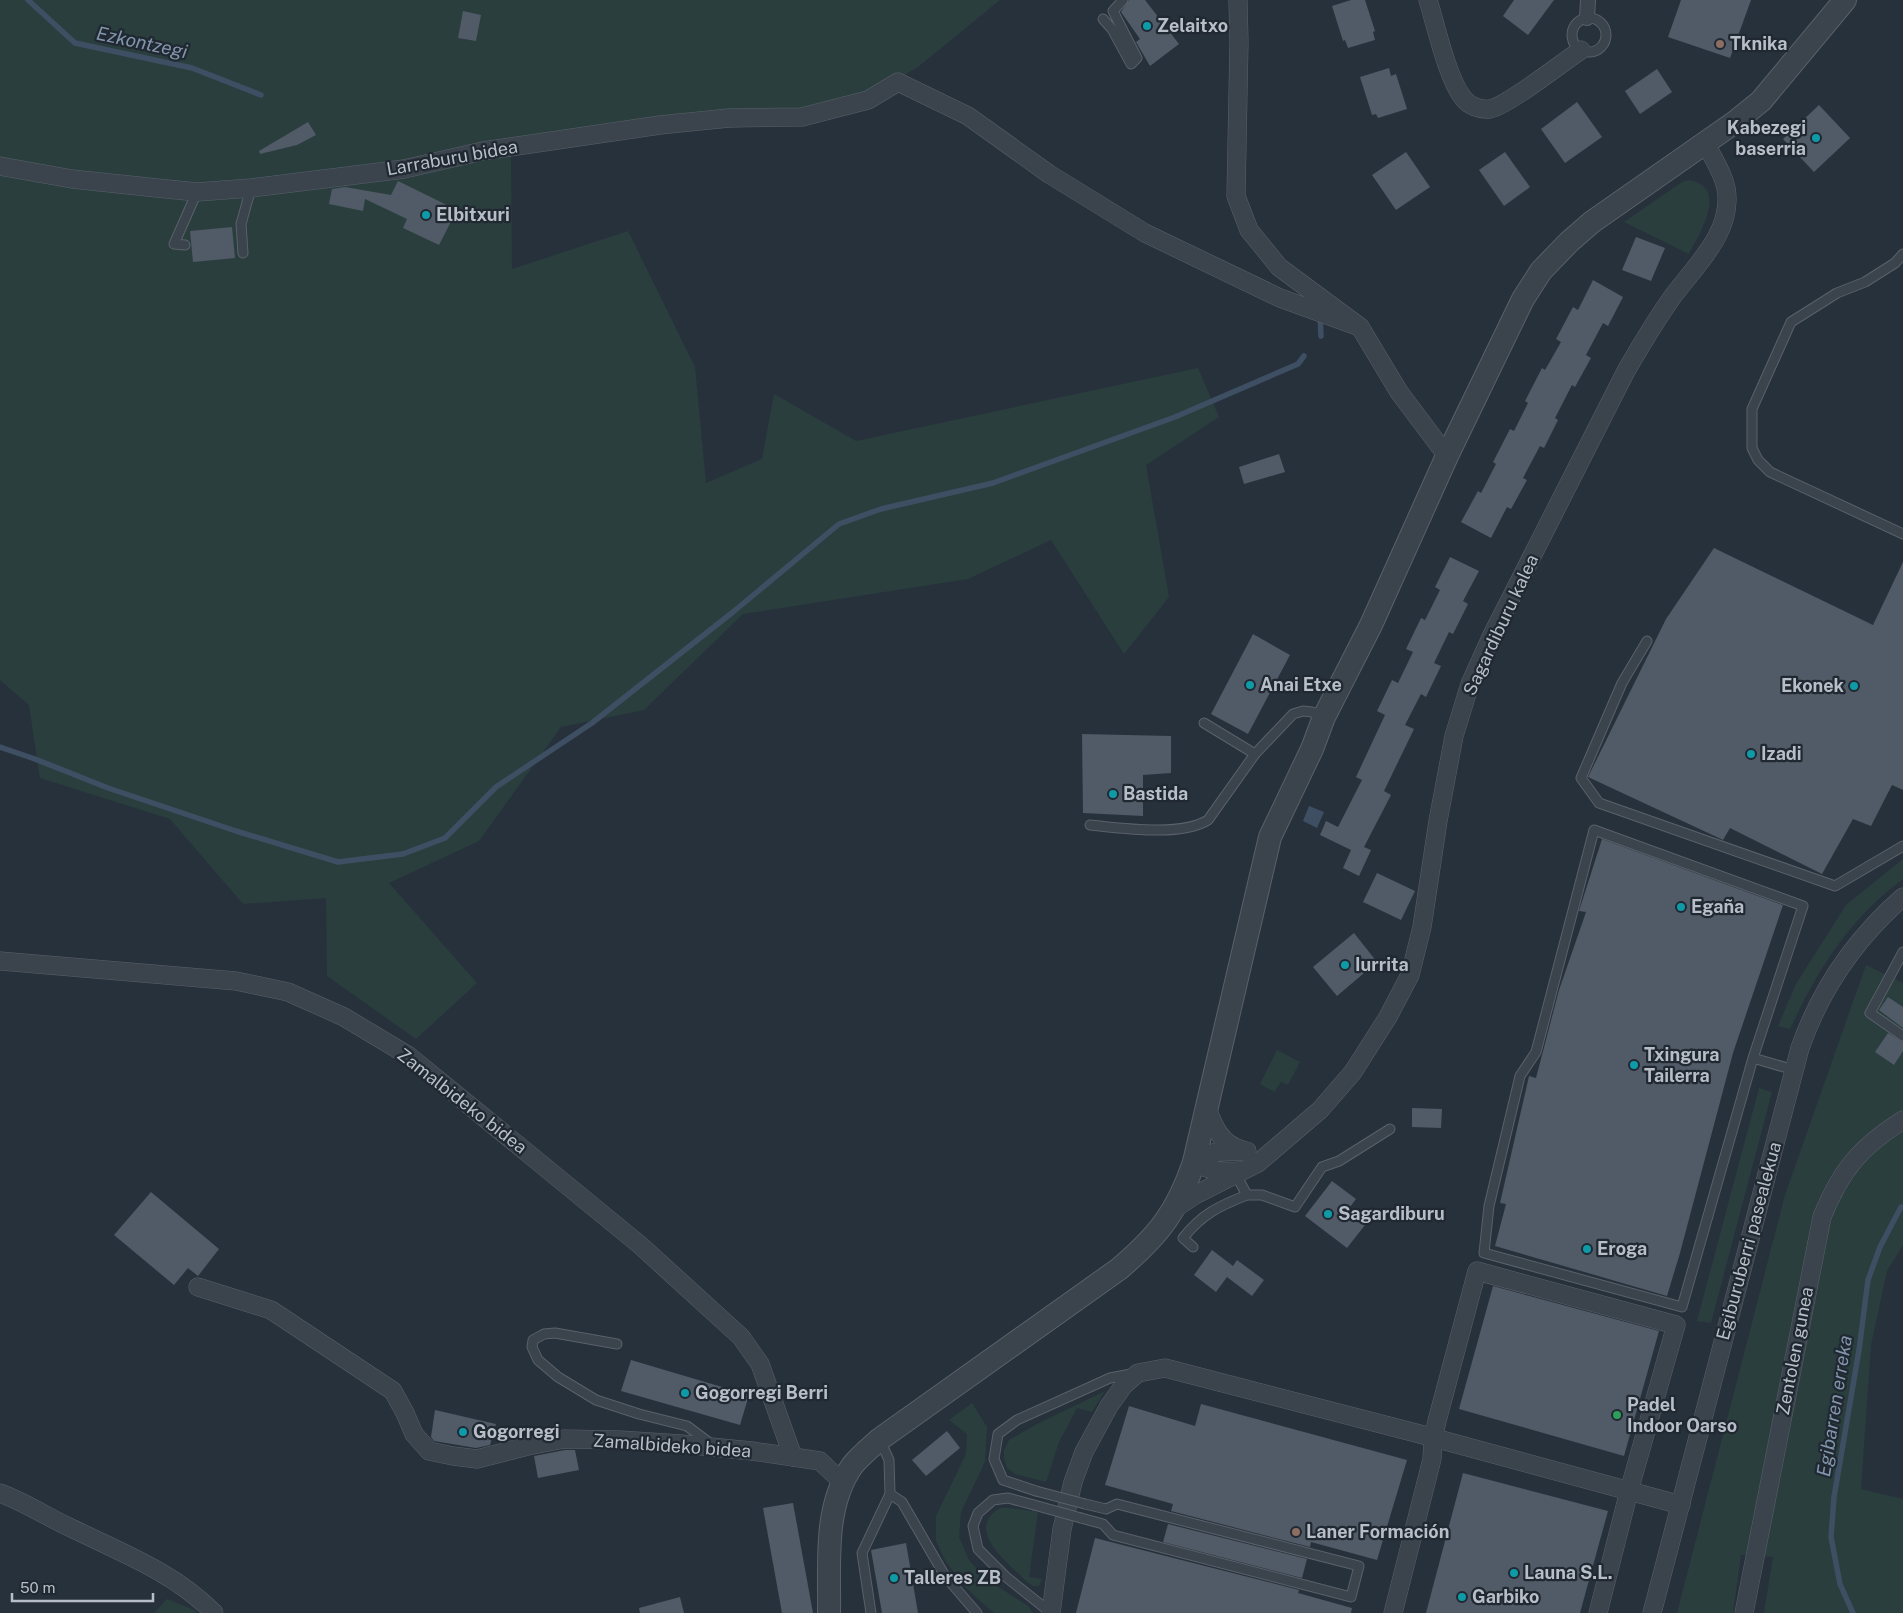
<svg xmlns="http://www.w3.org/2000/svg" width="1903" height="1613" viewBox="0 0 1903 1613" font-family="'Public Sans',sans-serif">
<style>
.green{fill:#2a3e3e}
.water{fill:#3f4f63}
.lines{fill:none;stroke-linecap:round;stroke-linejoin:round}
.stream{stroke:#3f4f63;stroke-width:5.5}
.building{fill:#515a67}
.service-casing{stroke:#59616a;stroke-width:11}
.pedestrian-casing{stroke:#59616a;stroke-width:16}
.minor-casing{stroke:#59616a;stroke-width:19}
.tertiary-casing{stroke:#59616a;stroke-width:24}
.service{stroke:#3b434d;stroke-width:9}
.pedestrian{stroke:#3b434d;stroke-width:14}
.minor{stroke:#3b434d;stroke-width:18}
.tertiary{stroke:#3b434d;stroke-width:22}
.service-bridge-casing{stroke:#59616a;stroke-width:11;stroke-linecap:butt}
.service-bridge{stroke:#3b434d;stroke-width:9}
.culture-dot{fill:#0f9aa8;stroke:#202832;stroke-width:2}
.education-dot{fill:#8d6e63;stroke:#202832;stroke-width:2}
.leisure-dot{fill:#2e9e5b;stroke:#202832;stroke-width:2}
.labels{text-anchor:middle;stroke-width:4.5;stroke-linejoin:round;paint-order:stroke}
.poi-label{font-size:18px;font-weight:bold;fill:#b7bec7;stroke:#202832;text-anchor:start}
.street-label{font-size:18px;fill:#b7bec7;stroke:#202832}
.water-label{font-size:19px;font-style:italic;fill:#8295ab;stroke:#202832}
</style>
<rect width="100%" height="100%" fill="#27313c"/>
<g class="green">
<polygon points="0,0 1000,0 918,67 843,112 760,126 496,144 511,156 512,269 628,231 695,367 706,483 762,459 774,394 856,441 1198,368 1219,417 1146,465 1169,597 1124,654 1051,540 968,579 743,614 644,710 561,727 479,841 389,883 477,983 416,1039 327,976 326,898 243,904 170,819 40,778 29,705 0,680"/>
<path d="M1689,180C1729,187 1700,233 1689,254L1624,222L1682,182Z"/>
<path d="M1903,859V879C1849,919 1818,969 1790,1029L1778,1026L1796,984L1846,905Z"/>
<polygon points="1866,965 1903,983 1903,1245 1887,1271 1871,1345 1861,1489 1903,1499 1903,1613 1764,1613 1773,1557 1741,1555 1733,1613 1677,1613 1785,1195"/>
<polygon points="1277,1050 1300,1062 1288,1085 1281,1082 1274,1092 1260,1084"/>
<polygon points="1759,1088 1772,1092 1711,1323 1697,1321"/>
<polygon points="1105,1391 1092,1412 1077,1408 1059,1442 1046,1482 1015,1474 1007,1468 1004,1459 1004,1450 1009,1440 1037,1424"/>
<polygon points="972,1403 987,1427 985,1462 961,1512 959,1537 969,1560 986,1579 1028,1606 1033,1613 994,1613 966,1588 946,1562 936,1541 936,1516 966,1454 967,1434 949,1420"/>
<path d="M1000,1508H1010L1038,1512L1029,1577L1042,1579L1039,1586H1033L1027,1582C1009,1563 963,1530 1000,1508Z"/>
<polygon points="167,1599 194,1610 197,1613 154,1613"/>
</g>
<polygon class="water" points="1309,806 1324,812 1317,828 1303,821"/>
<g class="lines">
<g class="stream">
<polyline points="28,0 75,43 192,68 261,95"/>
<polyline points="1320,315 1321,336"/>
<polyline points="0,747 35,759 108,788 236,831 338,862 403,854 445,838 496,787 592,723 733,612 839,524 881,509 993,483 1175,417 1298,364 1304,356"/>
<polyline points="1853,1613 1840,1584 1831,1537 1834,1497 1859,1350 1868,1280 1880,1247 1901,1207"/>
</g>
</g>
<g class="building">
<polygon points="1129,0 1145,0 1179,44 1150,66 1136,42 1140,39 1121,12"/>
<polygon points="1351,0 1365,0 1375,31 1373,32 1375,40 1348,48 1345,40 1343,41 1332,6"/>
<polygon points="1514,0 1554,0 1528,35 1503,16"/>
<polygon points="1681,0 1751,0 1730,58 1668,37"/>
<polygon points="463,11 481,15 476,41 458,38"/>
<polygon points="1389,68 1391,76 1396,74 1407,109 1378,118 1376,114 1372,115 1360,77"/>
<polygon points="1657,69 1672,92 1640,114 1625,91"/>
<polygon points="1577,102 1602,137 1565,163 1541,129"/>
<polygon points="1819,105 1850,138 1814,172 1783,139"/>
<polygon points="308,122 316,135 297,145 260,154 259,151"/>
<polygon points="1406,152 1430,187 1396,210 1372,175"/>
<polygon points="1505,152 1530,187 1504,206 1479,170"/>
<polygon points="398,181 457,210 439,245 403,228 407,219 365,199 363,211 329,204 332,189 345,187 391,195"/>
<polygon points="232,227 235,258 193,262 190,231"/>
<polygon points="1636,237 1665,248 1651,281 1622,270"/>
<polygon points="1593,280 1623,297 1608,326 1603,323 1586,355 1591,358 1575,387 1572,385 1555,418 1558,420 1544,448 1540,446 1523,478 1527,480 1511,509 1507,507 1491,538 1461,522 1478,491 1481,493 1496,464 1493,462 1510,429 1514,431 1528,403 1525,401 1542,368 1545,370 1561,342 1556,339 1573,307 1578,310"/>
<polygon points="1279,454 1285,472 1244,484 1239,467"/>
<polygon points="1714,548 1873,625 1903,562 1903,790 1892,785 1871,826 1853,819 1822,874 1730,828 1723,840 1721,839 1588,777 1666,619"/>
<polygon points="1450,557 1479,571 1463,601 1468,604 1453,634 1449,632 1434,663 1441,666 1426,697 1421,694 1405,725 1414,729 1384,791 1391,795 1364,847 1371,850 1359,876 1343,868 1351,850 1320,835 1326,821 1338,827 1362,780 1356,777 1385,715 1377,711 1392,680 1398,683 1413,652 1406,649 1421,618 1425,620 1440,590 1435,587"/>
<polygon points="1253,634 1290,655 1248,734 1211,714"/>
<polygon points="1082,734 1171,736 1171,773 1143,775 1143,816 1083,813"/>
<polygon points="1602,839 1783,905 1733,1053 1680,1253 1667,1296 1495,1246 1506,1204 1500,1203 1529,1076 1536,1078 1559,990 1586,912 1579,911"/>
<polygon points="1377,873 1415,891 1401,920 1363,902"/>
<polygon points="1354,933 1377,962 1337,996 1313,967"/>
<polygon points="1888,997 1903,1007 1903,1028 1879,1010"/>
<polygon points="1888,1033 1903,1042 1903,1051 1894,1065 1875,1052"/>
<polygon points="1412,1108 1442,1109 1441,1128 1412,1127"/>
<polygon points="1332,1181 1356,1199 1347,1211 1365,1225 1347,1248 1305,1216"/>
<polygon points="151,1192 219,1249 198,1276 188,1268 174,1285 114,1235"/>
<polygon points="1212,1250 1233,1266 1237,1260 1264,1280 1252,1296 1227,1277 1216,1292 1194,1275"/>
<polygon points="1493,1286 1659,1331 1624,1456 1459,1409"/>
<polygon points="631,1360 749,1395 740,1425 621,1391"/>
<polygon points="1201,1404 1407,1460 1377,1560 1311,1542 1310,1547 1171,1511 1173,1504 1105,1485 1129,1406 1195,1426"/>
<polygon points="435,1410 496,1424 490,1445 476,1448 434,1441 431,1437"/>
<polygon points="947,1431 960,1448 926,1476 912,1460"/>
<polygon points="565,1450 575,1450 579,1470 538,1478 534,1456"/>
<polygon points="1463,1473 1608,1511 1580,1613 1426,1613"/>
<polygon points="793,1503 813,1613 782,1613 763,1508"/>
<polygon points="1168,1524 1307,1559 1302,1578 1163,1542"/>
<polygon points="1095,1538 1299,1590 1298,1593 1352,1608 1351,1613 1076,1613"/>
<polygon points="906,1543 918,1613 882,1613 871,1550"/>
<polygon points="680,1597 684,1613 640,1613 639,1608"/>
</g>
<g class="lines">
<g class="service-casing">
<g id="service">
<circle cx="1589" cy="35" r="17"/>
<polyline points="1103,19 1112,29 1131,64 1137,58 1113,11 1123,0"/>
<polyline points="185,245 174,244 197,192"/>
<polyline points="243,253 241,224 251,188"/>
<polyline points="1903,254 1895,263 1865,282 1837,293 1791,322 1752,409 1752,448 1758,460 1770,472 1903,534"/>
<polyline points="1647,641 1622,683 1581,778 1599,803 1835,886 1903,846"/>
<polyline points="1204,723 1255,754"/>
<path d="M1090,825C1121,828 1181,837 1208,820L1255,754L1293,714L1303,711L1312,712L1324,717"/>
<polyline points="1903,952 1870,1013 1903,1036"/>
<polyline points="1753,1058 1682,1307 1484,1253 1489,1206 1520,1076 1536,1052 1594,830 1803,906 1753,1058 1794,1070"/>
<polyline points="1247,1195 1262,1195 1295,1207 1322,1167 1339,1161 1390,1129"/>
<path d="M1193,1247L1183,1238C1202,1214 1219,1206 1247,1195L1236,1175"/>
<polyline points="617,1344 555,1333 544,1334 533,1340 532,1347 538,1360 558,1377 596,1400 639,1414 687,1426 711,1444"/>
<polyline points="1036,1491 1003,1480 994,1459 998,1434 1017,1420 1110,1378 1131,1374"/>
<polyline points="890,1494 902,1502 945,1576 977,1613"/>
<polyline points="1034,1505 1008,1498 993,1500 978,1513 973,1526 978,1549 1006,1577 1050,1612"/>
<polyline points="1081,1518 1103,1524 1113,1535 1351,1597 1359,1566 1117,1504 1106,1509 1085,1504"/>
<polyline points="871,1613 862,1553 890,1494 889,1460 880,1440"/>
</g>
</g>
<g class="pedestrian-casing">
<polyline id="pedestrian" points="1587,18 1588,0"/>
</g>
<g class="minor-casing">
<g id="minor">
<polyline points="1238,0 1239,42 1236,196 1249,230 1279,267 1360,327 1399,392 1447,456"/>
<path d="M1428,0C1436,26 1447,77 1463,98C1469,106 1480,110 1490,109C1507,106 1563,62 1581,50"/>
<polyline points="0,166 72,179 157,188 197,192 251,188 404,169 483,151 660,125 729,118 802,117 868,100 898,82 968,116 1049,174 1145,233 1280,298 1360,327"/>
<polyline points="0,961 236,981 288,992 344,1017 409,1056 640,1245 741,1337 760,1364 793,1457"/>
<path d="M1207,1108C1214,1127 1221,1144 1242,1150"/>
<path d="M1239,1171C1222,1172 1209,1171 1194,1162L1216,1152L1247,1151"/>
<path d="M1173,1210L1195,1195L1258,1163L1320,1110L1353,1072L1388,1017L1410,975L1422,927L1438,821L1454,736L1470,684L1492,635L1626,371C1641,345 1656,320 1673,296C1696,265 1734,231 1726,188C1723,172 1712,157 1705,142"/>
<polyline points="198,1287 271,1310 393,1391 405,1413 414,1434 429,1451 453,1456 477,1459 528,1446 564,1439 620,1440 681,1444 752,1451 820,1461 843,1483"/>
<path d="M0,1493C24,1502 46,1516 69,1527C120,1552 174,1572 214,1613"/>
<polyline points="1051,1613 1062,1529 1073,1482 1084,1452 1109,1406 1124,1385 1138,1373 1165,1368 1416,1433 1681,1505"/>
<polyline points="1393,1613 1432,1459 1433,1439 1437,1421 1477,1271 1676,1325 1629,1491 1598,1613"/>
<path d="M1652,1613L1800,1048C1821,988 1855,939 1903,897"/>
<path d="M1744,1613L1822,1217C1841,1170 1860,1147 1903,1120"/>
</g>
</g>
<g class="tertiary-casing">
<path id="tertiary" d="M829,1613C830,1565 823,1508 852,1466C860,1456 870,1448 880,1439L1119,1269C1159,1235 1177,1212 1194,1162L1270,837L1312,749L1324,717L1371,625L1447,456L1523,299L1541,271L1569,242L1592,222L1735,122L1761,101L1845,0"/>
</g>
<use href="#service" class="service"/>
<use href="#pedestrian" class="pedestrian"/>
<use href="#minor" class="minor"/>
<use href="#tertiary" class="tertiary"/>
<g class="service-bridge-casing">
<g id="service-bridge">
<polyline points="1036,1491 1085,1504"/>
<polyline points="1034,1505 1081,1518"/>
</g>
</g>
<use href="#service-bridge" class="service-bridge"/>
</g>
<g class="culture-dot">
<circle cx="1147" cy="26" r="5"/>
<circle cx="1816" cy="138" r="5"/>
<circle cx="426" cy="215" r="5"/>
<circle cx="1250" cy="685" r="5"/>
<circle cx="1854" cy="686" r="5"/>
<circle cx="1751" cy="754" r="5"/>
<circle cx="1113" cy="794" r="5"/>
<circle cx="1681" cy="907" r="5"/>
<circle cx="1345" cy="965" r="5"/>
<circle cx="1634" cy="1065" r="5"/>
<circle cx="1328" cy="1214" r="5"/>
<circle cx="1587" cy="1249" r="5"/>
<circle cx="685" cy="1393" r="5"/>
<circle cx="463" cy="1432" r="5"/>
<circle cx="1514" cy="1573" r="5"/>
<circle cx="894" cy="1578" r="5"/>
<circle cx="1462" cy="1597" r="5"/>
</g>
<g class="education-dot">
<circle cx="1720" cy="44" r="5"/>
<circle cx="1296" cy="1532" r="5"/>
</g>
<circle class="leisure-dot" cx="1617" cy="1415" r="5"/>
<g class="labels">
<g class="poi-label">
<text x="1157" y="32">Zelaitxo</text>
<text x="1730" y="50">Tknika</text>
<text x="1806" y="134" text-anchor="end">Kabezegi<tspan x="1806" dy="21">baserria</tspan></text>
<text x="436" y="221">Elbitxuri</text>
<text x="1260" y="691">Anai Etxe</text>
<text x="1844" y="692" text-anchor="end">Ekonek</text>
<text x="1761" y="760">Izadi</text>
<text x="1123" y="800">Bastida</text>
<text x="1691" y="913">Egaña</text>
<text x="1355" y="971">Iurrita</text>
<text x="1644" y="1061">Txingura<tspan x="1644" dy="21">Tailerra</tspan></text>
<text x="1338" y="1220">Sagardiburu</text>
<text x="1597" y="1255">Eroga</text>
<text x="695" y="1399">Gogorregi Berri</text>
<text x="1627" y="1411">Padel<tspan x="1627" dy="21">Indoor Oarso</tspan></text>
<text x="473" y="1438">Gogorregi</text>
<text x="1306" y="1538">Laner Formación</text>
<text x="1524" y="1579">Launa S.L.</text>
<text x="904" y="1584">Talleres ZB</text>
<text x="1472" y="1603">Garbiko</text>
</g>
<g class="street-label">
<text transform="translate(452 158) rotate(-10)" y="6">Larraburu bidea</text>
<text transform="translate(1501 625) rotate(-65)" y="6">Sagardiburu kalea</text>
<text transform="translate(462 1101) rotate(38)" y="6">Zamalbideko bidea</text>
<text transform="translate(1749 1241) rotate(-75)" y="6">Egiburuberri pasealekua</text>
<text transform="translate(1795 1351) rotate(-79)" y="6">Zentolen gunea</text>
<text transform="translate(672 1446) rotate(4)" y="6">Zamalbideko bidea</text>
</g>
<g class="water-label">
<text transform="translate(142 42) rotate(12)" y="7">Ezkontzegi</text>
<text transform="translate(1834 1406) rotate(-81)" y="7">Egibarren erreka</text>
</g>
</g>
<path d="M12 1593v8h141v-8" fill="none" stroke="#b7bec7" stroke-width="2.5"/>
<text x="20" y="1593" font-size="15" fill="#b7bec7" stroke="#202832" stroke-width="4" paint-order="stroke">50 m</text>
</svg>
